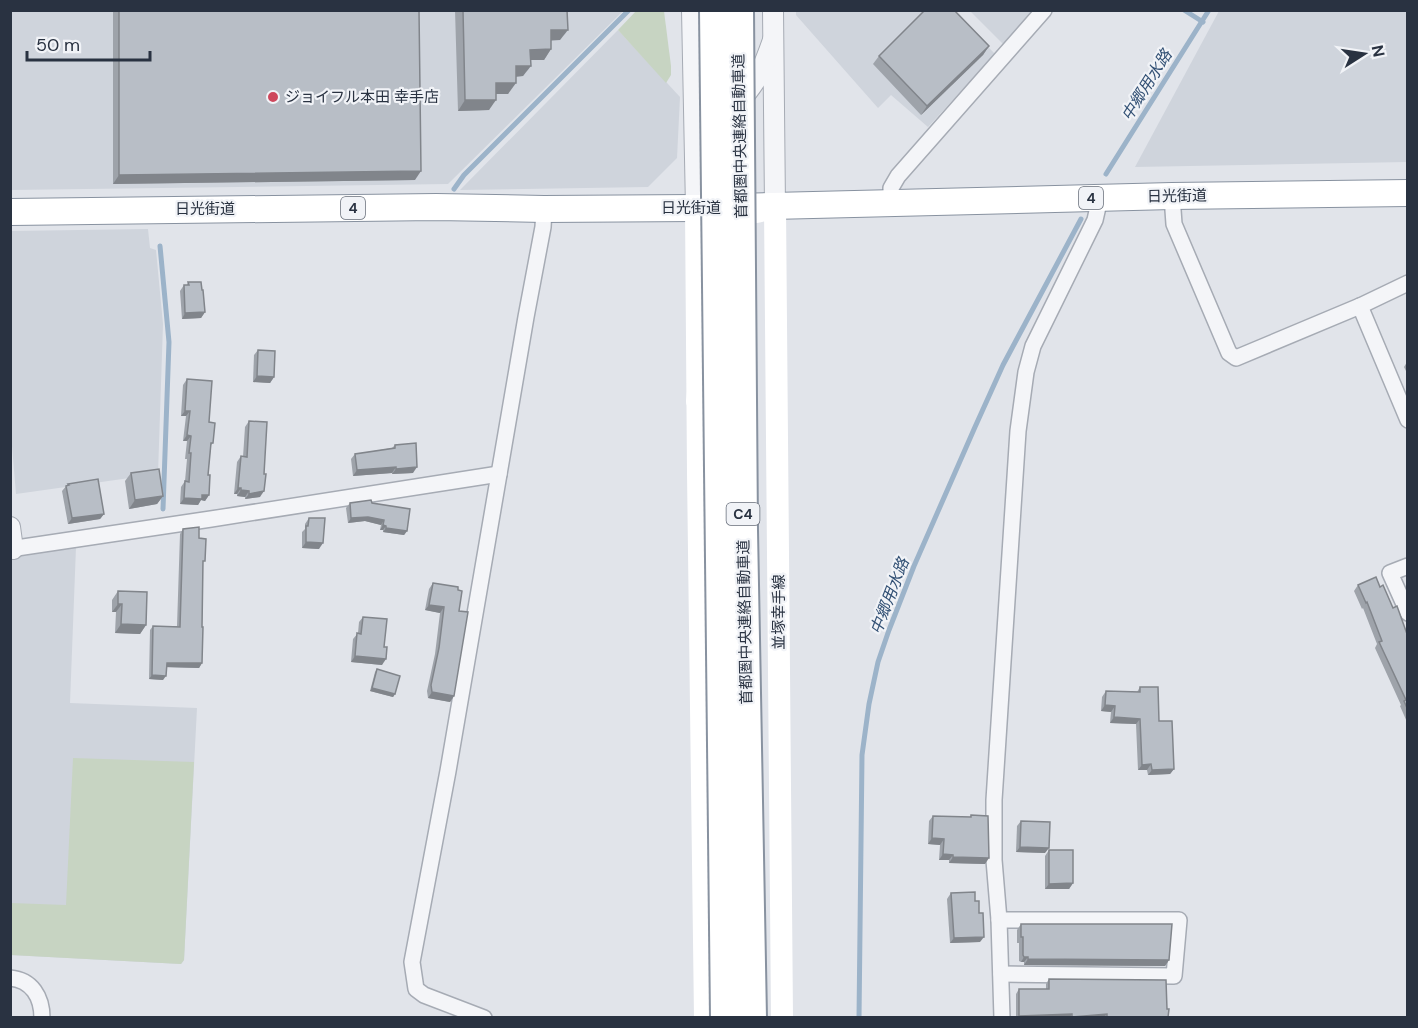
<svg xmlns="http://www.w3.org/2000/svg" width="1418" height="1028" viewBox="0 0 1418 1028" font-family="'DM Sans','Noto Sans JP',sans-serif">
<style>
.built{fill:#cfd4dc}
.green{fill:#c7d4c2}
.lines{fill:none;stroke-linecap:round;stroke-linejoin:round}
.stream{stroke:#9cb3c9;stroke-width:5}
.minor-casing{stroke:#a6abb4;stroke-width:18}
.tertiary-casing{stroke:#a6abb4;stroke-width:22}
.trunk-casing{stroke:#8892a0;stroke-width:28}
.minor{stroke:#f4f5f8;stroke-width:15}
.tertiary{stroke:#f4f5f8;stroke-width:20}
.secondary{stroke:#fff;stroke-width:22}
.trunk{stroke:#fff;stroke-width:26}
.motorway-bridge-casing{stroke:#8892a0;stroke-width:32;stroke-linecap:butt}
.motorway-bridge{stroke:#fff;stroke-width:28}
.wall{fill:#9ea3aa}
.shaded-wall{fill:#81858b}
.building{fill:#b8bec6;stroke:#81858b;stroke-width:1.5}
.poi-dot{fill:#ce475c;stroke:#f1f3f7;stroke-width:2}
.labels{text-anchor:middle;stroke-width:4.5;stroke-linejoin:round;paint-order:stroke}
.shield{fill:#f1f3f7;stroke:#656c78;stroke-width:1.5}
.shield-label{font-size:14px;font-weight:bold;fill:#293241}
.poi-label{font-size:15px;fill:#293241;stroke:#f1f3f7;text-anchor:start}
.street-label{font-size:15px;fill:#293241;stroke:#f1f3f7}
.water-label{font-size:16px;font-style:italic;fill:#335175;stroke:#f1f3f7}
</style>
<rect width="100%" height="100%" fill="#e1e4ea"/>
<g class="built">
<polygon points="10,11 623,11 448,184 11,190"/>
<polygon points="796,11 953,11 995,54 928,127 891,95 878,108 796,15"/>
<polygon points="970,11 1034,11 1003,44"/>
<polygon points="1219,11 1407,11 1407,162 1135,167"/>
<polygon points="618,30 680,97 677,158 648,187 460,190"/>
<polygon points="148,229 150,248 156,250 163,324 158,474 16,494 10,422 10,231"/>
<polygon points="76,547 70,703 197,708 184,960 181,964 11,955 10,558"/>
</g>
<g class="green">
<polygon points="637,10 664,11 671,66 671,75 666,83 618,30"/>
<polygon points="73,758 194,762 184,960 181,964 11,955 11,903 66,905"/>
</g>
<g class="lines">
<g class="stream">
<polyline points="1184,10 1203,22"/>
<polyline points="1106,174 1209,10"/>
<polyline points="454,189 464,175 629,10"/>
<polyline points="160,246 169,342 163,509"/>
<polyline points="859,1018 862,755 869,704 878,662 889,630 914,566 975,427 1003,365 1081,219"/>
</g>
<g class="minor-casing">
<g id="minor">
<polyline points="1172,196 1174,224 1229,353 1236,358 1360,306 1408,283"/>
<polyline points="891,203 891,188 898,176 1044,10"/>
<polyline points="1360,306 1408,420"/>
<polyline points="10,549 211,519 499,474"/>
<polyline points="1408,566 1390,573 1408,613"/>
<polyline points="999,920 1179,920 1174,976 1001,974"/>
<path d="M10,978C32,980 42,997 42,1018"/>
<polyline points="484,1018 424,995 416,989 412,962 448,771 526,317 543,227 544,209"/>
<polyline points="1002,1018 999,920 994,860 994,800 1018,431 1026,372 1033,346 1095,220 1100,198"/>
</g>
</g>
<g class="tertiary-casing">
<g id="tertiary">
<polyline points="692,10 696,208 707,202"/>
<polyline points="773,10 775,207"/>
<path d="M738,103C758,80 763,69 773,40"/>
<polyline points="10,527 13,549"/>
</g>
</g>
<g class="trunk-casing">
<polyline id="trunk" points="10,212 436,207 544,209 696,208 1172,196 1408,193"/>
</g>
<use href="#minor" class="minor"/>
<use href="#tertiary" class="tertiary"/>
<g class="secondary">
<polyline points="696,208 698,473 705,1018"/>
<polyline points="757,212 775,207 782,1018"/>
<path d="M697,401C700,377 699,346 716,327"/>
</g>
<use href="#trunk" class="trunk"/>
<g class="motorway-bridge-casing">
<g id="motorway-bridge">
<polyline points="714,10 725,1018"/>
<polyline points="739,10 743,530 752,1018"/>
</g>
</g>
<use href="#motorway-bridge" class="motorway-bridge"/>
</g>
<g class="wall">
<polygon points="113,10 419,10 415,180 113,184"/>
<polygon points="455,10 567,10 560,40 551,40 551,49 544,60 530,60 523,76 516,77 508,94 496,94 489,110 458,111"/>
<polygon points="989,46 983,55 921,115 873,64 879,56"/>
<polygon points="188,282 205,312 201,318 182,319 180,291 184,285 187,285"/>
<polygon points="258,350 274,377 270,383 253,382 254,355"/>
<polygon points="1407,362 1407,373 1404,367"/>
<polygon points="187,379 209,422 213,443 211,445 208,475 209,495 205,501 201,500 198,505 180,504 181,487 185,481 187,459 185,459 187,441 183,441 186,416 181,416 183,385"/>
<polygon points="249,421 260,497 245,499 245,497 237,496 237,494 234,494 237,462 241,456 243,457 245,427"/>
<polygon points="395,445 413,473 392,474 392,473 353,476 351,459 355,454 392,448"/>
<polygon points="131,473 163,496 157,504 129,509 125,481"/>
<polygon points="68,484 104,514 100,519 68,524 62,491"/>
<polygon points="350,503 372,503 407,531 404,535 383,532 383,530 380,530 381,525 365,521 348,523 346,508"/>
<polygon points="309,518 319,549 302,548 302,532 305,529 305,524"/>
<polygon points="183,529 199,538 203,564 202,627 202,663 199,668 166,667 163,680 149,679 150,630 153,626 177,626 180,534"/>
<polygon points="433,583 459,611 454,696 450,702 428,698 427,691 435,654 440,613 425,610 429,589"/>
<polygon points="1358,585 1380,587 1393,608 1407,634 1407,722 1400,706 1401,705 1375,648 1377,644 1363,608 1362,609 1354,591"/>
<polygon points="118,591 146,625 140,634 115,633 116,612 112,612 112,600"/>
<polygon points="363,617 384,647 382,665 351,662 353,639 358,633 359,622"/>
<polygon points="377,669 395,694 393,697 370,691 375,672"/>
<polygon points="1140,687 1159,721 1174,769 1170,774 1148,775 1147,770 1138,770 1136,724 1110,723 1111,712 1101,711 1102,697 1106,691 1137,692"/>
<polygon points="971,815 985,864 949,863 949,860 939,860 940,845 928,844 929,821 933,816 970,817"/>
<polygon points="1021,821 1045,853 1016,852 1017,826"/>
<polygon points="1049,850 1073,883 1069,889 1045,889 1045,856"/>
<polygon points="951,893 975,901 979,913 980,942 950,943 947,899"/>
<polygon points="1021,924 1169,960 1165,966 1024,965 1024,962 1021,962 1019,961 1019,943 1017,943 1017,930"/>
<polygon points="1049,979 1167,1009 1168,1017 1016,1017 1016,994 1019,989 1046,989 1046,984"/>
</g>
<g class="shaded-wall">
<polygon points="551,30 568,30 560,40 544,41"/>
<polygon points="989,46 983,55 921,115 927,106"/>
<polygon points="551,49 544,60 523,60 530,50"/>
<polygon points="516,66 531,66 523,76 508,77"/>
<polygon points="496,83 516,83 508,94 488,94"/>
<polygon points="465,100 496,100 489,110 458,111"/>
<polygon points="421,171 415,180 113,184 119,175"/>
<polygon points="205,312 201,318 182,319 185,313"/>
<polygon points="257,376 274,377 270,383 253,382"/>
<polygon points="185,411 190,411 186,416 181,416"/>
<polygon points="187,435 191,436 187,441 183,441"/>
<polygon points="396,467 392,473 353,476 357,470"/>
<polygon points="417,467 413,473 392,474 396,469"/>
<polygon points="238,488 241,488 237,494 234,494"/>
<polygon points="241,490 249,491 245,497 237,496"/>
<polygon points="264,491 260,497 245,499 249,494"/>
<polygon points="202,495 209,495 205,501 201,500 198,505 180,504 184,498"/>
<polygon points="163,496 157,504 129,509 135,500"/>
<polygon points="104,514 100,519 68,524 72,518"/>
<polygon points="368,517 384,520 381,525 365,521 348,523 351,518"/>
<polygon points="383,525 386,526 383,530 380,530"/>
<polygon points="386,528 407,531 404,535 383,532"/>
<polygon points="306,542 323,543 319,549 302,548"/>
<polygon points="118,604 122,604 116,612 112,612"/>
<polygon points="429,605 444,607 440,613 425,610"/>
<polygon points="121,624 146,625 140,634 115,633"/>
<polygon points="355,656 386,659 382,665 351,662"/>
<polygon points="167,663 202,663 199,668 163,667"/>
<polygon points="152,675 166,676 163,680 149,679"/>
<polygon points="372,688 395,694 393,697 370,691"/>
<polygon points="432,692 454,696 450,702 428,698"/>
<polygon points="1105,705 1115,706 1111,712 1101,711"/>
<polygon points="1114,717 1140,719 1136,724 1110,723"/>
<polygon points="1151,764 1147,770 1138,770 1142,765"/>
<polygon points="1174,769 1170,774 1148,775 1152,770"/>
<polygon points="932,838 944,839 940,845 928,844"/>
<polygon points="1020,847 1049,848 1045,853 1016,852"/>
<polygon points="943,854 953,855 949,860 939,860"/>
<polygon points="953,857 989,858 985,864 949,863"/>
<polygon points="1073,883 1069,889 1045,889 1049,884"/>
<polygon points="984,937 980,942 950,943 954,938"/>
<polygon points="1024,957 1028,957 1024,962 1021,962"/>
<polygon points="1028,959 1169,960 1165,966 1024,965"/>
<polygon points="1072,1014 1070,1017 1018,1017 1019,1016"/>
<polygon points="1107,1014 1104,1017 1072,1017"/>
</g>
<g class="building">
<polygon points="119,10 419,10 421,171 119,175"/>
<polygon points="463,10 567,10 568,30 551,30 551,49 530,50 531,66 516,66 516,83 496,83 496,100 465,100"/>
<polygon points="925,10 954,10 989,46 927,106 879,56"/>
<polygon points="188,282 201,282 202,290 203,290 205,312 185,313 184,285 189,285"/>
<polygon points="258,350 275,351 274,377 257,376"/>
<polygon points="187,379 212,381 209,422 215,423 213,443 211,443 208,475 210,475 209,495 202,495 202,499 184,498 185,481 189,482 191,453 189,453 191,436 187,435 190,411 185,411"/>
<polygon points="249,421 267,422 264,474 266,474 264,491 249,494 249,491 241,490 241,488 238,488 241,456 247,457"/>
<polygon points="416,443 417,467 396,469 396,467 357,470 355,454 395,448 395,445"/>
<polygon points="159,469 163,496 135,500 131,473"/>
<polygon points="98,479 104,514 72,518 66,486 69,485 68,484"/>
<polygon points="371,500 372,503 410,509 407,531 386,528 386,526 383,525 384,520 368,517 351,518 350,503"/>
<polygon points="309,518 325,518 323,543 306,542 306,526 308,526"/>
<polygon points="199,527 199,538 206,539 205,561 203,561 202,627 203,627 202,663 167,663 166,676 152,675 153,626 180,627 183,529"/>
<polygon points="1376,577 1380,587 1383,585 1393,608 1397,606 1407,634 1407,708 1404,701 1406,700 1379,642 1382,641 1367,602 1366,603 1358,585"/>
<polygon points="433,583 458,587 458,590 462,591 459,611 468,612 454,696 432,692 431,685 439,648 444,607 429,605"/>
<polygon points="118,591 147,592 146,625 121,624 122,604 118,604"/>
<polygon points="363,617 387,619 384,647 387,647 386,659 355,656 357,633 361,634"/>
<polygon points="377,669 400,676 395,694 372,688"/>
<polygon points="1140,687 1158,687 1159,721 1172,721 1174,769 1152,770 1151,764 1142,765 1140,719 1114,717 1115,706 1105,705 1106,691 1140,692"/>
<polygon points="971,815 988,816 989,858 953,857 953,855 943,854 944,839 932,838 933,816 971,817"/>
<polygon points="1021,821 1050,822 1049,848 1020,847"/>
<polygon points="1049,850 1073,850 1073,883 1049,884"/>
<polygon points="975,892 975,901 979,901 979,913 983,913 984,937 954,938 951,893"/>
<polygon points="1021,924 1172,924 1169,960 1028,959 1028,957 1024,957 1023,955 1023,937 1021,937"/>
<polygon points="1049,979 1166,980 1167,1009 1169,1009 1168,1017 1107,1017 1107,1014 1072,1017 1072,1014 1019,1016 1019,989 1049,989"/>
</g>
<circle class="poi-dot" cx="273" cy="97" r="6"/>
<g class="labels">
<g class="shield">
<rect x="1079" y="187" width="24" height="22" rx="4.5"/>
<rect x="341" y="197" width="24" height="22" rx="4.5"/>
<rect x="726.5" y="503" width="33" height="22" rx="4.5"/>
</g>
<g class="shield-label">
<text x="1091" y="203">4</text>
<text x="353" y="213">4</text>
<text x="743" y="519">C4</text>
</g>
<g class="poi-label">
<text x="285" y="102">ジョイフル本田 幸手店</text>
</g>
<g class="street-label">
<text transform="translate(740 136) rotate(-91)" y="5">首都圏中央連絡自動車道</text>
<text transform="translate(1177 196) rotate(-1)" y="5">日光街道</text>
<text x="691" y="213">日光街道</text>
<text x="205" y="214">日光街道</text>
<text transform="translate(779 612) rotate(-90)" y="5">並塚幸手線</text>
<text transform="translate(745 622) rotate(-91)" y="5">首都圏中央連絡自動車道</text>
</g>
<g class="water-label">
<text transform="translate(1146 85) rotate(-58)" y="6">中郷用水路</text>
<text transform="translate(889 596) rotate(-69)" y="6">中郷用水路</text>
</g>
</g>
<rect width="1418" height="1028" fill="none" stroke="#293241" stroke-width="24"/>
<g transform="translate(1364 54) rotate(78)" stroke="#f1f3f7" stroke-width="4.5" paint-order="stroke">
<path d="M0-4.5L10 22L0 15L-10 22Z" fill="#293241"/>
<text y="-9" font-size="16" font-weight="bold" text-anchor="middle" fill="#293241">N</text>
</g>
<path d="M27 51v9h123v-9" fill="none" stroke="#293241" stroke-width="3"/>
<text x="36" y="51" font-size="18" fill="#293241" stroke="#f1f3f7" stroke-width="4.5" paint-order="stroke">50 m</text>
</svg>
